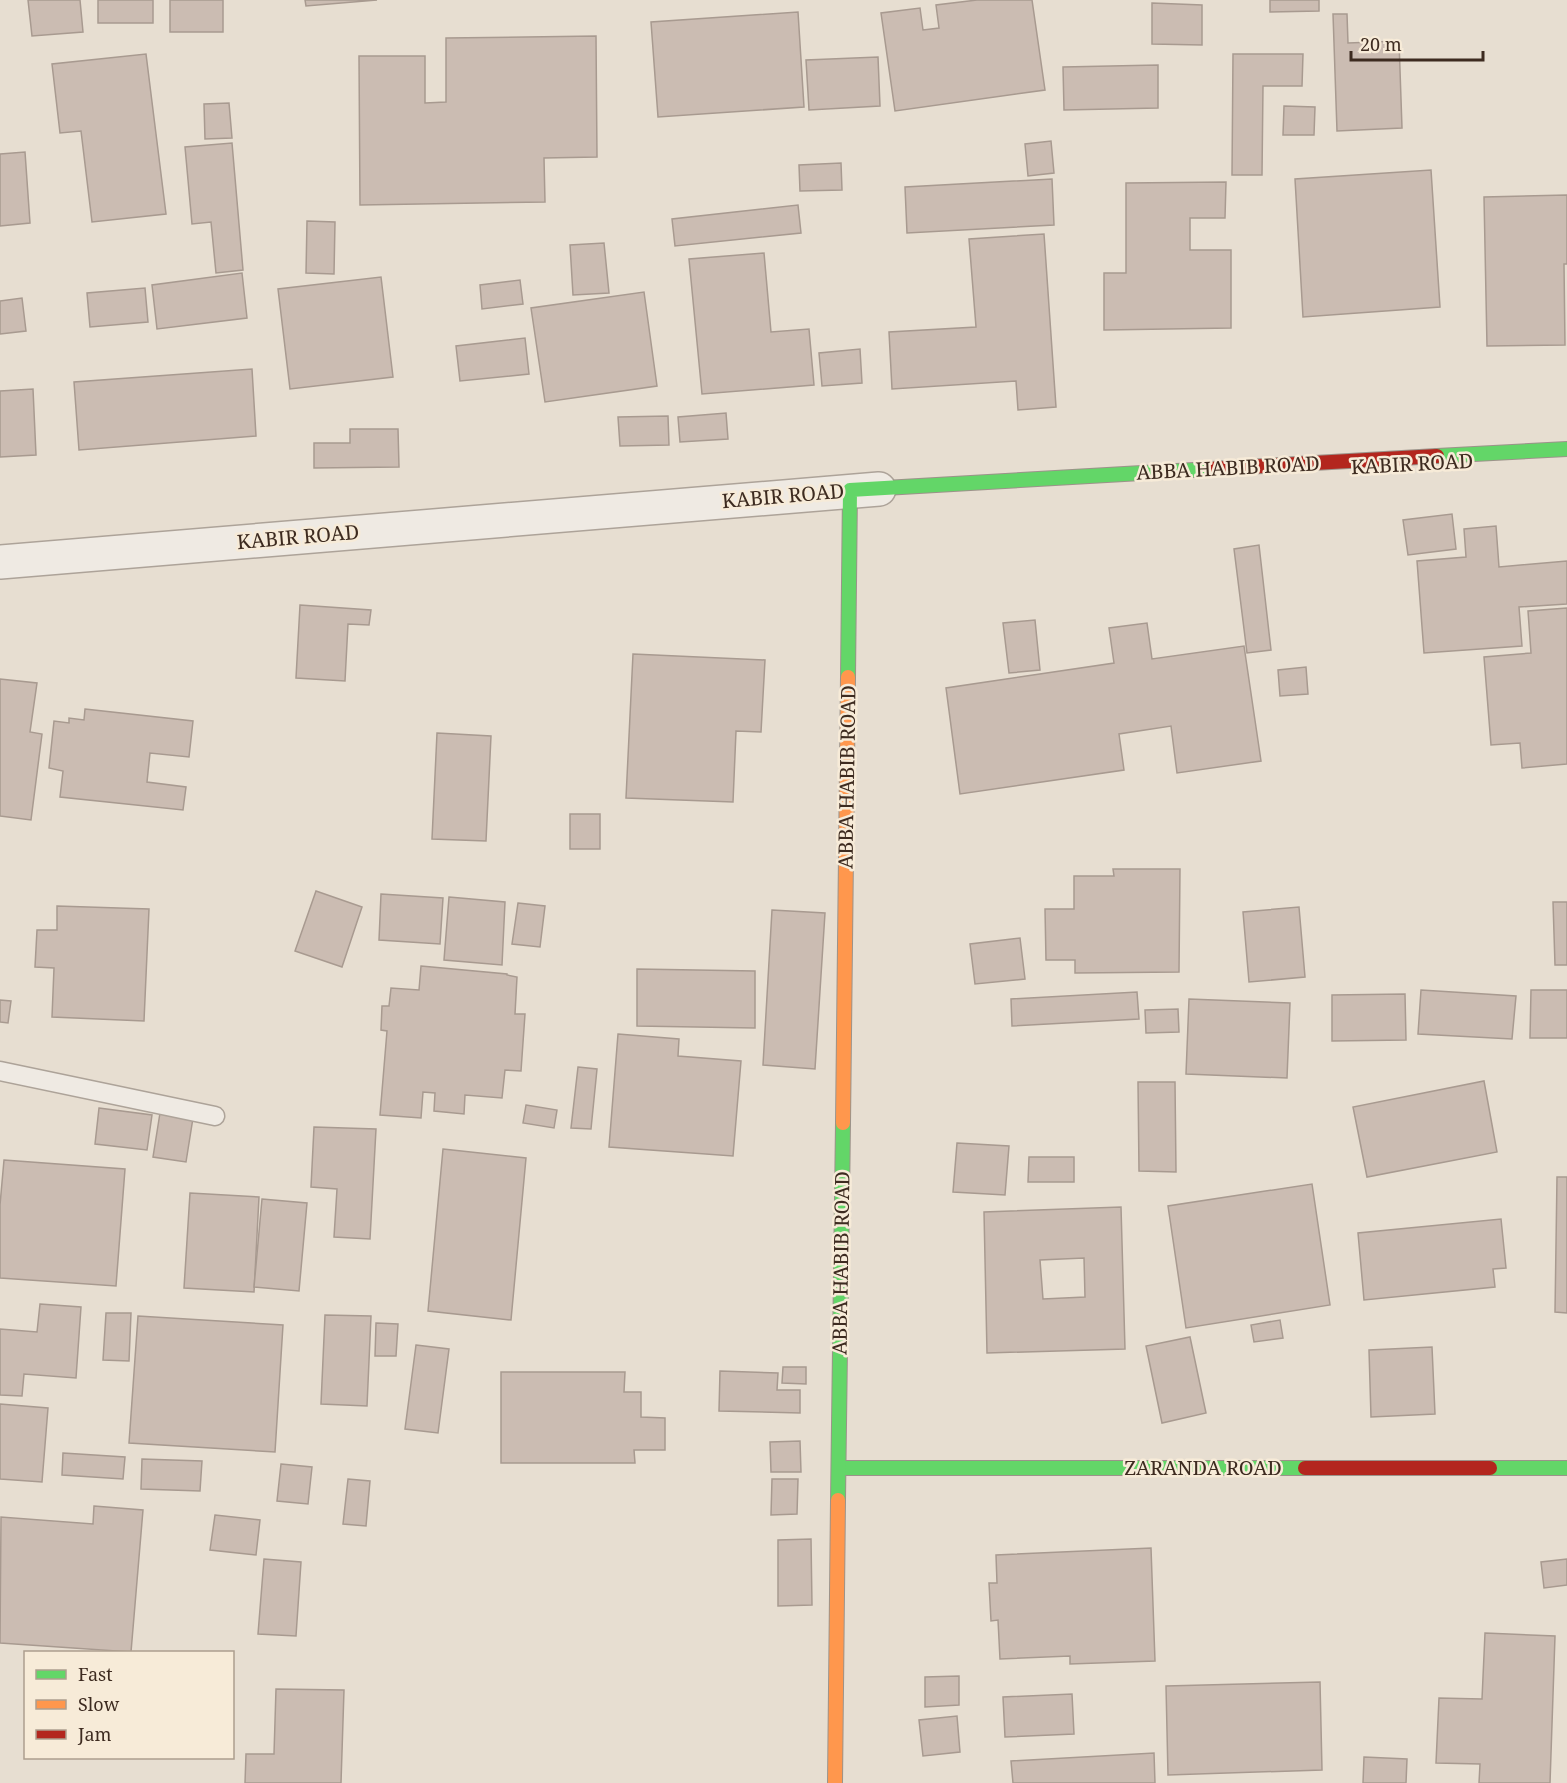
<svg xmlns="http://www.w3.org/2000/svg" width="1567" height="1783" viewBox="0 0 1567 1783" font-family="'Noto Serif',serif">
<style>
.building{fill:#cbbcb2;stroke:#a89a90;stroke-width:1.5;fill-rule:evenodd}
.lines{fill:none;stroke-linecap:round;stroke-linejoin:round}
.lane-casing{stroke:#ada399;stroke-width:21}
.street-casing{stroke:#ada399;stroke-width:36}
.fast-casing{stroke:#9c938a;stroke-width:16}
.slow-casing{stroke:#9c938a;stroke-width:16}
.jam-casing{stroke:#9c938a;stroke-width:16}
.lane{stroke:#efeae3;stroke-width:18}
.street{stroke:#efeae3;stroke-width:33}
.fast{stroke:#63d668;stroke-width:14}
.slow{stroke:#ff974d;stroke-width:14}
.jam{stroke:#b3261e;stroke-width:14}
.labels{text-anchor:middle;stroke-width:5;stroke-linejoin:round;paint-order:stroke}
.street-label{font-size:20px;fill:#3d2b20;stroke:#f7ebd8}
</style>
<rect width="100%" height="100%" fill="#e7ded1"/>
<g class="building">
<polygon points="28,0 80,0 83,32 32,36"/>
<rect x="98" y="0" width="55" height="23"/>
<rect x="170" y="0" width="53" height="32"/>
<polygon points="305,0 377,0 306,6"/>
<polygon points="977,0 1032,0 1045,90 895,111 881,13 920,8 923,30 939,28 936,5"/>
<polygon points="1270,0 1319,0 1319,11 1270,12"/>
<polygon points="1152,3 1202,5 1202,45 1152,44"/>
<polygon points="798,12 804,107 658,117 651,22"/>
<polygon points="1333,14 1347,14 1348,43 1399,41 1402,128 1337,131"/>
<polygon points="596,36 597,157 544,158 545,202 360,205 359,56 425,56 425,103 446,102 446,38"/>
<polygon points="146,54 166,214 92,222 81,131 60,133 52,64"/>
<polygon points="1233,54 1303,54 1302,86 1263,86 1262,175 1232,175"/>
<polygon points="878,57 880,106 809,110 806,60"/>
<polygon points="1158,65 1158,108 1064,110 1063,67"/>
<polygon points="229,103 232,138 205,139 204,104"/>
<polygon points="1284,106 1315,107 1314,135 1283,135"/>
<polygon points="1051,141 1054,173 1028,176 1025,144"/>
<polygon points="232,143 243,270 216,273 211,222 192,224 185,147"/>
<polygon points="25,152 30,223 0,226 0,154"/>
<polygon points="841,163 842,190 800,191 799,165"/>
<polygon points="1431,170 1440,307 1303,317 1295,179"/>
<polygon points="1052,179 1054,225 907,233 905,187"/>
<polygon points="1226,182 1225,218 1190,218 1190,250 1231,250 1231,328 1104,330 1104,273 1126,273 1126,183"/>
<polygon points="1567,195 1567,264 1564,264 1565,345 1487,346 1484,197"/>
<polygon points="798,205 801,233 675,246 672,219"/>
<polygon points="307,221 335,222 334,274 306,273"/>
<polygon points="1044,234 1056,407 1018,410 1016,381 892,389 889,332 976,327 969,239"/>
<polygon points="604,243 609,293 573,295 570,245"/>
<polygon points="764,253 771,332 809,329 814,385 702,394 689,259"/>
<polygon points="242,273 247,318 157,329 152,285"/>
<polygon points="381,277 393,377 290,389 278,289"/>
<polygon points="520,280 523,304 482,309 480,285"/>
<polygon points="145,288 148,322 90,327 87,293"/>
<polygon points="644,292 657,386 545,402 531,308"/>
<polygon points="22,298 26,331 0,334 0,301"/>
<polygon points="525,338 529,374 460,381 456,346"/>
<polygon points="860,349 862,383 822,386 819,353"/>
<polygon points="252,369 256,436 79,450 74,382"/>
<polygon points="33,389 36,455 0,457 0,391"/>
<polygon points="726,413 728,439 680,442 678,417"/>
<polygon points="668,416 669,445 620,446 618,417"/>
<polygon points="350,429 398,429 399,467 314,468 314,443 350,443"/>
<polygon points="1452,514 1456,549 1408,555 1403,520"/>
<polygon points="1496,526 1499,567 1567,561 1567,604 1519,607 1522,646 1424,653 1417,561 1466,557 1464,529"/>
<polygon points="1259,545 1271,650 1247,653 1234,549"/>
<polygon points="300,605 371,610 369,625 348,624 345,681 296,678"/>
<polygon points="1567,608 1567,764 1522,768 1520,743 1491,745 1484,657 1531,653 1528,611"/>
<polygon points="1035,620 1040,670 1009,673 1003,623"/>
<polygon points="1147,623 1152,659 1244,646 1261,761 1177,773 1171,726 1119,734 1124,770 960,794 946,688 1114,663 1109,628"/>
<polygon points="633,654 765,660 761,732 736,731 733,802 626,798"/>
<polygon points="1306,667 1308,694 1280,696 1278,670"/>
<polygon points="0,679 37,683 30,732 42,734 31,820 0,816"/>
<polygon points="85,709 193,721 189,757 150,753 147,782 186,787 183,810 60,797 63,771 49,768 54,721 69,723 69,718 84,720"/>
<polygon points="437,733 491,736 486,841 432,839"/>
<rect x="570" y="814" width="30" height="35"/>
<polygon points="1113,869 1180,869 1179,972 1075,973 1075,960 1046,960 1045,909 1074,909 1074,876 1114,876"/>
<polygon points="316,891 362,907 342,967 295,951"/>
<polygon points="381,894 443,898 440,944 379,940"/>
<polygon points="449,897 505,902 502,965 444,960"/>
<polygon points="1553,902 1567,902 1567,965 1555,965"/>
<polygon points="518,903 545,906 540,947 512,944"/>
<polygon points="57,906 149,909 144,1021 52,1017 54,968 35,967 37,930 57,930"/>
<polygon points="1299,907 1305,977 1249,982 1243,912"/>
<polygon points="772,910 825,913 815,1069 763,1065"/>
<polygon points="1020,938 1025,979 975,984 970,944"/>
<polygon points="421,966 507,974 507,975 517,977 515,1014 525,1014 521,1071 505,1070 502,1098 465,1095 464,1114 434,1111 435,1093 423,1092 421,1118 380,1115 387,1031 381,1030 382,1006 389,1006 391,988 419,990"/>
<polygon points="637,969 755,971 755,1028 637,1026"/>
<polygon points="1421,990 1516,996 1512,1039 1418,1034"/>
<polygon points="1531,990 1567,990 1567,1038 1530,1038"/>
<polygon points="1137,992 1139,1019 1012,1026 1011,999"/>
<polygon points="1405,994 1406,1040 1332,1041 1332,995"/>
<polygon points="1189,999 1290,1003 1287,1078 1186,1074"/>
<polygon points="0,1000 11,1001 8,1023 0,1022"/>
<polygon points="1178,1009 1179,1032 1146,1033 1145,1010"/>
<polygon points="618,1034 679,1039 678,1056 741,1061 733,1156 609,1147"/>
<polygon points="578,1067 597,1069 591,1129 571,1128"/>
<polygon points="1484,1081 1497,1152 1367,1177 1353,1107"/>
<polygon points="1138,1082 1175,1082 1176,1172 1139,1171"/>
<polygon points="526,1105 557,1110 554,1128 523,1123"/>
<polygon points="99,1108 152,1115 147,1150 95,1144"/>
<polygon points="160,1113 193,1118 186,1162 153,1157"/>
<polygon points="314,1127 376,1129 370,1239 334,1237 337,1189 311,1187"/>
<polygon points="957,1143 1009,1146 1005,1195 953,1192"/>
<polygon points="443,1149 526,1158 511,1320 428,1311"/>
<polygon points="1029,1157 1074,1157 1074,1182 1028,1182"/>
<polygon points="4,1160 125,1169 116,1286 0,1278 0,1205"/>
<polygon points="1557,1177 1567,1177 1567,1313 1555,1312"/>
<polygon points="1312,1184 1330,1305 1186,1328 1168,1206"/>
<polygon points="190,1193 259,1197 254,1292 184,1288"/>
<polygon points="262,1199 307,1203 299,1291 254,1287"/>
<path d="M1121,1207L1125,1349L987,1353L984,1212ZM1084,1258L1085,1297L1043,1299L1040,1260Z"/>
<polygon points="1501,1219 1506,1268 1493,1269 1495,1287 1364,1300 1358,1233"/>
<polygon points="40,1304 81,1307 76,1378 24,1374 22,1396 0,1395 0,1329 37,1332"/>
<polygon points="106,1313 131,1313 129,1361 103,1360"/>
<polygon points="325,1315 371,1316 367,1406 321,1404"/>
<polygon points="138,1316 283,1325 275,1452 129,1443"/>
<polygon points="1280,1320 1283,1338 1254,1342 1251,1325"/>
<polygon points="376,1323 398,1324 396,1356 375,1356"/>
<polygon points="1190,1337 1206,1413 1162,1423 1146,1346"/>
<polygon points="416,1345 449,1349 438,1433 405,1429"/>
<polygon points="1432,1347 1435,1414 1371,1417 1369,1350"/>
<polygon points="783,1367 806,1367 806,1384 782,1383"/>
<polygon points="720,1371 778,1373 777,1390 800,1390 800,1413 719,1411"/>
<polygon points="501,1372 625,1372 624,1392 641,1392 641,1417 665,1418 665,1450 634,1450 635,1463 501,1463"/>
<polygon points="0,1404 48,1408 42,1482 0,1479"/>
<polygon points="800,1441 801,1472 771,1472 770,1442"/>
<polygon points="63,1453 125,1457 123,1479 62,1475"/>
<polygon points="142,1459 202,1461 200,1491 141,1489"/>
<polygon points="281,1464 312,1467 308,1504 277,1501"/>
<polygon points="348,1479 370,1481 366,1526 343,1524"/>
<polygon points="772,1479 798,1479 797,1514 771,1515"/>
<polygon points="94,1506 143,1510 131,1652 0,1643 1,1517 93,1524"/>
<polygon points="215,1515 260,1520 256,1555 210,1550"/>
<polygon points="811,1539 812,1605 778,1606 778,1540"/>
<polygon points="1151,1548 1155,1661 1070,1664 1070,1656 1000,1659 998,1620 991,1621 989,1583 997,1583 996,1555"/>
<polygon points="264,1559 301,1562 296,1636 258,1634"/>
<polygon points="1567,1559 1567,1585 1544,1588 1541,1562"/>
<polygon points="1485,1633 1555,1636 1550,1783 1479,1783 1480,1764 1436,1763 1439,1698 1482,1699"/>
<polygon points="959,1676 959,1705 925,1707 925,1677"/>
<polygon points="1320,1682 1322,1770 1168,1775 1166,1686"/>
<polygon points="276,1689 344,1690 341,1783 245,1783 246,1754 274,1754"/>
<polygon points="1072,1694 1074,1734 1005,1737 1003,1697"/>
<polygon points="957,1716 960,1752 923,1756 919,1720"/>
<polygon points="1154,1753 1155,1783 1013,1783 1011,1761"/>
<polygon points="1364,1757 1407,1759 1406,1783 1363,1783"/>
</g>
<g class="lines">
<g class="lane-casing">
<polyline id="lane" points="0,1071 215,1116"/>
</g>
<g class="street-casing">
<polyline id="street" points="0,562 879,489"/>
</g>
<g class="fast-casing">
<g id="fast">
<polyline points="1437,456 1567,449"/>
<polyline points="848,677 850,490 1211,469"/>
<polyline points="839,1468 1305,1468"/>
<polyline points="1490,1468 1567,1468"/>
<polyline points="838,1500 843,1123"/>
</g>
</g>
<g class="slow-casing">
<g id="slow">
<polyline points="843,1123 848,677"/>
<polyline points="835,1783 838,1500"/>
</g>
</g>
<g class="jam-casing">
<g id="jam">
<polyline points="1211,469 1437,456"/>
<polyline points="1305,1468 1490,1468"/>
</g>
</g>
<use href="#lane" class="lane"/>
<use href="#street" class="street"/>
<use href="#fast" class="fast"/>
<use href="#slow" class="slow"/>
<use href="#jam" class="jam"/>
</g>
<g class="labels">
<g class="street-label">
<text transform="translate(1412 464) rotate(-3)" y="7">KABIR ROAD</text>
<text transform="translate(1228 468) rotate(-3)" y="7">ABBA HABIB ROAD</text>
<text transform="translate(783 496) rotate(-5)" y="7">KABIR ROAD</text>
<text transform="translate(298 537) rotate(-5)" y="7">KABIR ROAD</text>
<text transform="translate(847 777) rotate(-89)" y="7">ABBA HABIB ROAD</text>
<text transform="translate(841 1263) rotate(-89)" y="7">ABBA HABIB ROAD</text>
<text x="1203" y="1475">ZARANDA ROAD</text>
</g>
</g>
<rect x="24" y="1651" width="210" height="108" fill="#f7ebd8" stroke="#ad9e8e" stroke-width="1.5"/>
<rect x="36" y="1670" width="30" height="9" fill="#63d668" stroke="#ad9e8e" stroke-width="1.5"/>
<text x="78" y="1681" font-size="18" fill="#3d2b20">Fast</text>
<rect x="36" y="1700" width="30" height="9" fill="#ff974d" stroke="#ad9e8e" stroke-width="1.5"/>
<text x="78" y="1711" font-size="18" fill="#3d2b20">Slow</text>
<rect x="36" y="1730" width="30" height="9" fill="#b3261e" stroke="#ad9e8e" stroke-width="1.5"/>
<text x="78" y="1741" font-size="18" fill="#3d2b20">Jam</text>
<path d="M1351 51v9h132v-9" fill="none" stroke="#3d2b20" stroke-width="3"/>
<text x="1360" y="51" font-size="18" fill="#3d2b20" stroke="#f7ebd8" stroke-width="4.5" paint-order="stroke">20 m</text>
</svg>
